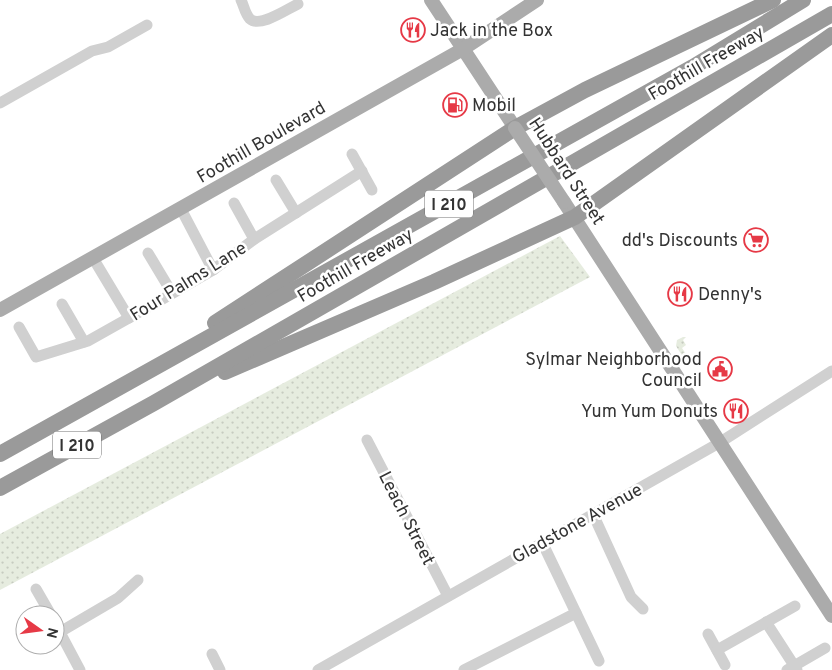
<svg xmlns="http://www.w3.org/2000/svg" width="832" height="670" viewBox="0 0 832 670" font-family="Overpass,sans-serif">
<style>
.green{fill:url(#green-dots)}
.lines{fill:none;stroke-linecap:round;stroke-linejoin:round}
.minor{stroke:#d0d0d0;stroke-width:11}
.major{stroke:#ababab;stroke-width:14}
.highway{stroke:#9a9a9a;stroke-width:16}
.major-bridge{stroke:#ababab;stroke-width:14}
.labels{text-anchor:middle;stroke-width:5;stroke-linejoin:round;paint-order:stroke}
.shield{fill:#fff;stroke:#707070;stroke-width:1}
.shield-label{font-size:16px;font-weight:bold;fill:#333}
.poi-label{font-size:18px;fill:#333;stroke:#fff;text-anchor:start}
.street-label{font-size:18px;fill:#333;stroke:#fff}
</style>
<defs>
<pattern id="green-dots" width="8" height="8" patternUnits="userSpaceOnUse" patternTransform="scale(1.25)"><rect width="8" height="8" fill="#e6ecdf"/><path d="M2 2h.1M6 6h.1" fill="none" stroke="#c6cbc0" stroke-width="1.8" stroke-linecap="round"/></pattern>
</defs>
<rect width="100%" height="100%" fill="#fff"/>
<g class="green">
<polygon points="560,236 590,277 0,590 0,534"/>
<polygon points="683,337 686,337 683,340 686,345 682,348 688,357 692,355 696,360 688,365 676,346 677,340"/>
</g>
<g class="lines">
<g class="minor">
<path d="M241,0C244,6 245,14 250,19C260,28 287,9 298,4"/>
<polyline points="0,103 92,51 108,47 147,25"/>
<polyline points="352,154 372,190"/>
<polyline points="276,180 296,213"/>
<polyline points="234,203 254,239"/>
<polyline points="181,209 213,270"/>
<polyline points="148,253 172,293"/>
<polyline points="93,258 129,318"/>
<polyline points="62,304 84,342"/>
<polyline points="19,327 36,357 88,341 168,296 213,270 256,238 362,171"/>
<polyline points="367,440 448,596"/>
<polyline points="593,514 631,597 643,609"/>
<polyline points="542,542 599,661"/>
<polyline points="36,589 51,615"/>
<polyline points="766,622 797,670"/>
<polyline points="55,623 80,670"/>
<polyline points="60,632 118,598 138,580"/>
<polyline points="708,634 725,665"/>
<polyline points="717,650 795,606"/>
<polyline points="212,654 220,670"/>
<polyline points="318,670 719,443 832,371"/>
<polyline points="464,670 576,613"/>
<polyline points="787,670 825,648"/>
</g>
<g class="major">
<polyline points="431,0 515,128"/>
<polyline points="564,202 832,616"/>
<polyline points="0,310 463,49 537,0"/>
</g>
<g class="highway">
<polyline points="215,323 515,128 585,90 773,0"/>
<polyline points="225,372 434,282 575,217 832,35"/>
<polyline points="0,454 693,67 803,0"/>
<polyline points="0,488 154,403 832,14"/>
</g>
<polyline class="major-bridge" points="515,128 564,202"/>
</g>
<defs>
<g id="restaurant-ring" transform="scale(1.25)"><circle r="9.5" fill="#fff" stroke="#e63946" stroke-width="1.5"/><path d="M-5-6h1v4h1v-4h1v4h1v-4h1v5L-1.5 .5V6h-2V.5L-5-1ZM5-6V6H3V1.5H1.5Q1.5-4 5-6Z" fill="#e63946"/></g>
<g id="fuel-ring" transform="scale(1.25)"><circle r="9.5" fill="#fff" stroke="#e63946" stroke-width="1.5"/><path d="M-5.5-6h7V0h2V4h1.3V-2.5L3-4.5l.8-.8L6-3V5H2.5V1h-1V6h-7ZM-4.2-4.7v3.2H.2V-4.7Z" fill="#e63946"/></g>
<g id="supermarket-ring" transform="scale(1.25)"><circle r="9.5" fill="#fff" stroke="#e63946" stroke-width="1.5"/><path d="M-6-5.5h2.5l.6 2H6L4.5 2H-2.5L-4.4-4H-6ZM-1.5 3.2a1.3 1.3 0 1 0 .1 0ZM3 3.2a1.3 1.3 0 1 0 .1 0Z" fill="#e63946"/></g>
<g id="civic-ring" transform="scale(1.25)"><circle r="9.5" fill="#fff" stroke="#e63946" stroke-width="1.5"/><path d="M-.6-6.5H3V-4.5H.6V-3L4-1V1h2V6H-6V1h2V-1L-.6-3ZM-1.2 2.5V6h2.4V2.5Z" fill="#e63946"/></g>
</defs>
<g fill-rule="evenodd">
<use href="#restaurant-ring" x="413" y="30"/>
<use href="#fuel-ring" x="455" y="105"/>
<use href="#supermarket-ring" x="756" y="240"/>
<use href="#restaurant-ring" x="680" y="294"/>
<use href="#civic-ring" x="720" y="369"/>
<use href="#restaurant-ring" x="736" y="411"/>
</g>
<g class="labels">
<g class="shield">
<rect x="425" y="190.5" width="48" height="27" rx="4"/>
<rect x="53" y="431.5" width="48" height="27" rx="4"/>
</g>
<g class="shield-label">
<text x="449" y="210">I 210</text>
<text x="77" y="451">I 210</text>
</g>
<g class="poi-label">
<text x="430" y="36">Jack in the Box</text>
<text x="472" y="111">Mobil</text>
<text x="738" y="246" text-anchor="end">dd's Discounts</text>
<text x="698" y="300">Denny's</text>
<text x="702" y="365" text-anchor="end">Sylmar Neighborhood<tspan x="702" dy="21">Council</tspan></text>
<text x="718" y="417" text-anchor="end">Yum Yum Donuts</text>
</g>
<g class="street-label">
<text transform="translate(706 63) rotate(-30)" y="6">Foothill Freeway</text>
<text transform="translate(261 142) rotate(-30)" y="6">Foothill Boulevard</text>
<text transform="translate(567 171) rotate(57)" y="6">Hubbard Street</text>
<text transform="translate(355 265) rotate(-30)" y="6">Foothill Freeway</text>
<text transform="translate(188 281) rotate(-32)" y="6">Four Palms Lane</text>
<text transform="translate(407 518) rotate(63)" y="6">Leach Street</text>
<text transform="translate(577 523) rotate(-29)" y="6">Gladstone Avenue</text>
</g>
</g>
<g transform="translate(40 630) rotate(104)"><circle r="24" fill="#ffffff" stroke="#adadad"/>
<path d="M0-4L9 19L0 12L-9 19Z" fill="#e63946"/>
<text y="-8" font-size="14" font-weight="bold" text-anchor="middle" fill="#333333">N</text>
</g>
</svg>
